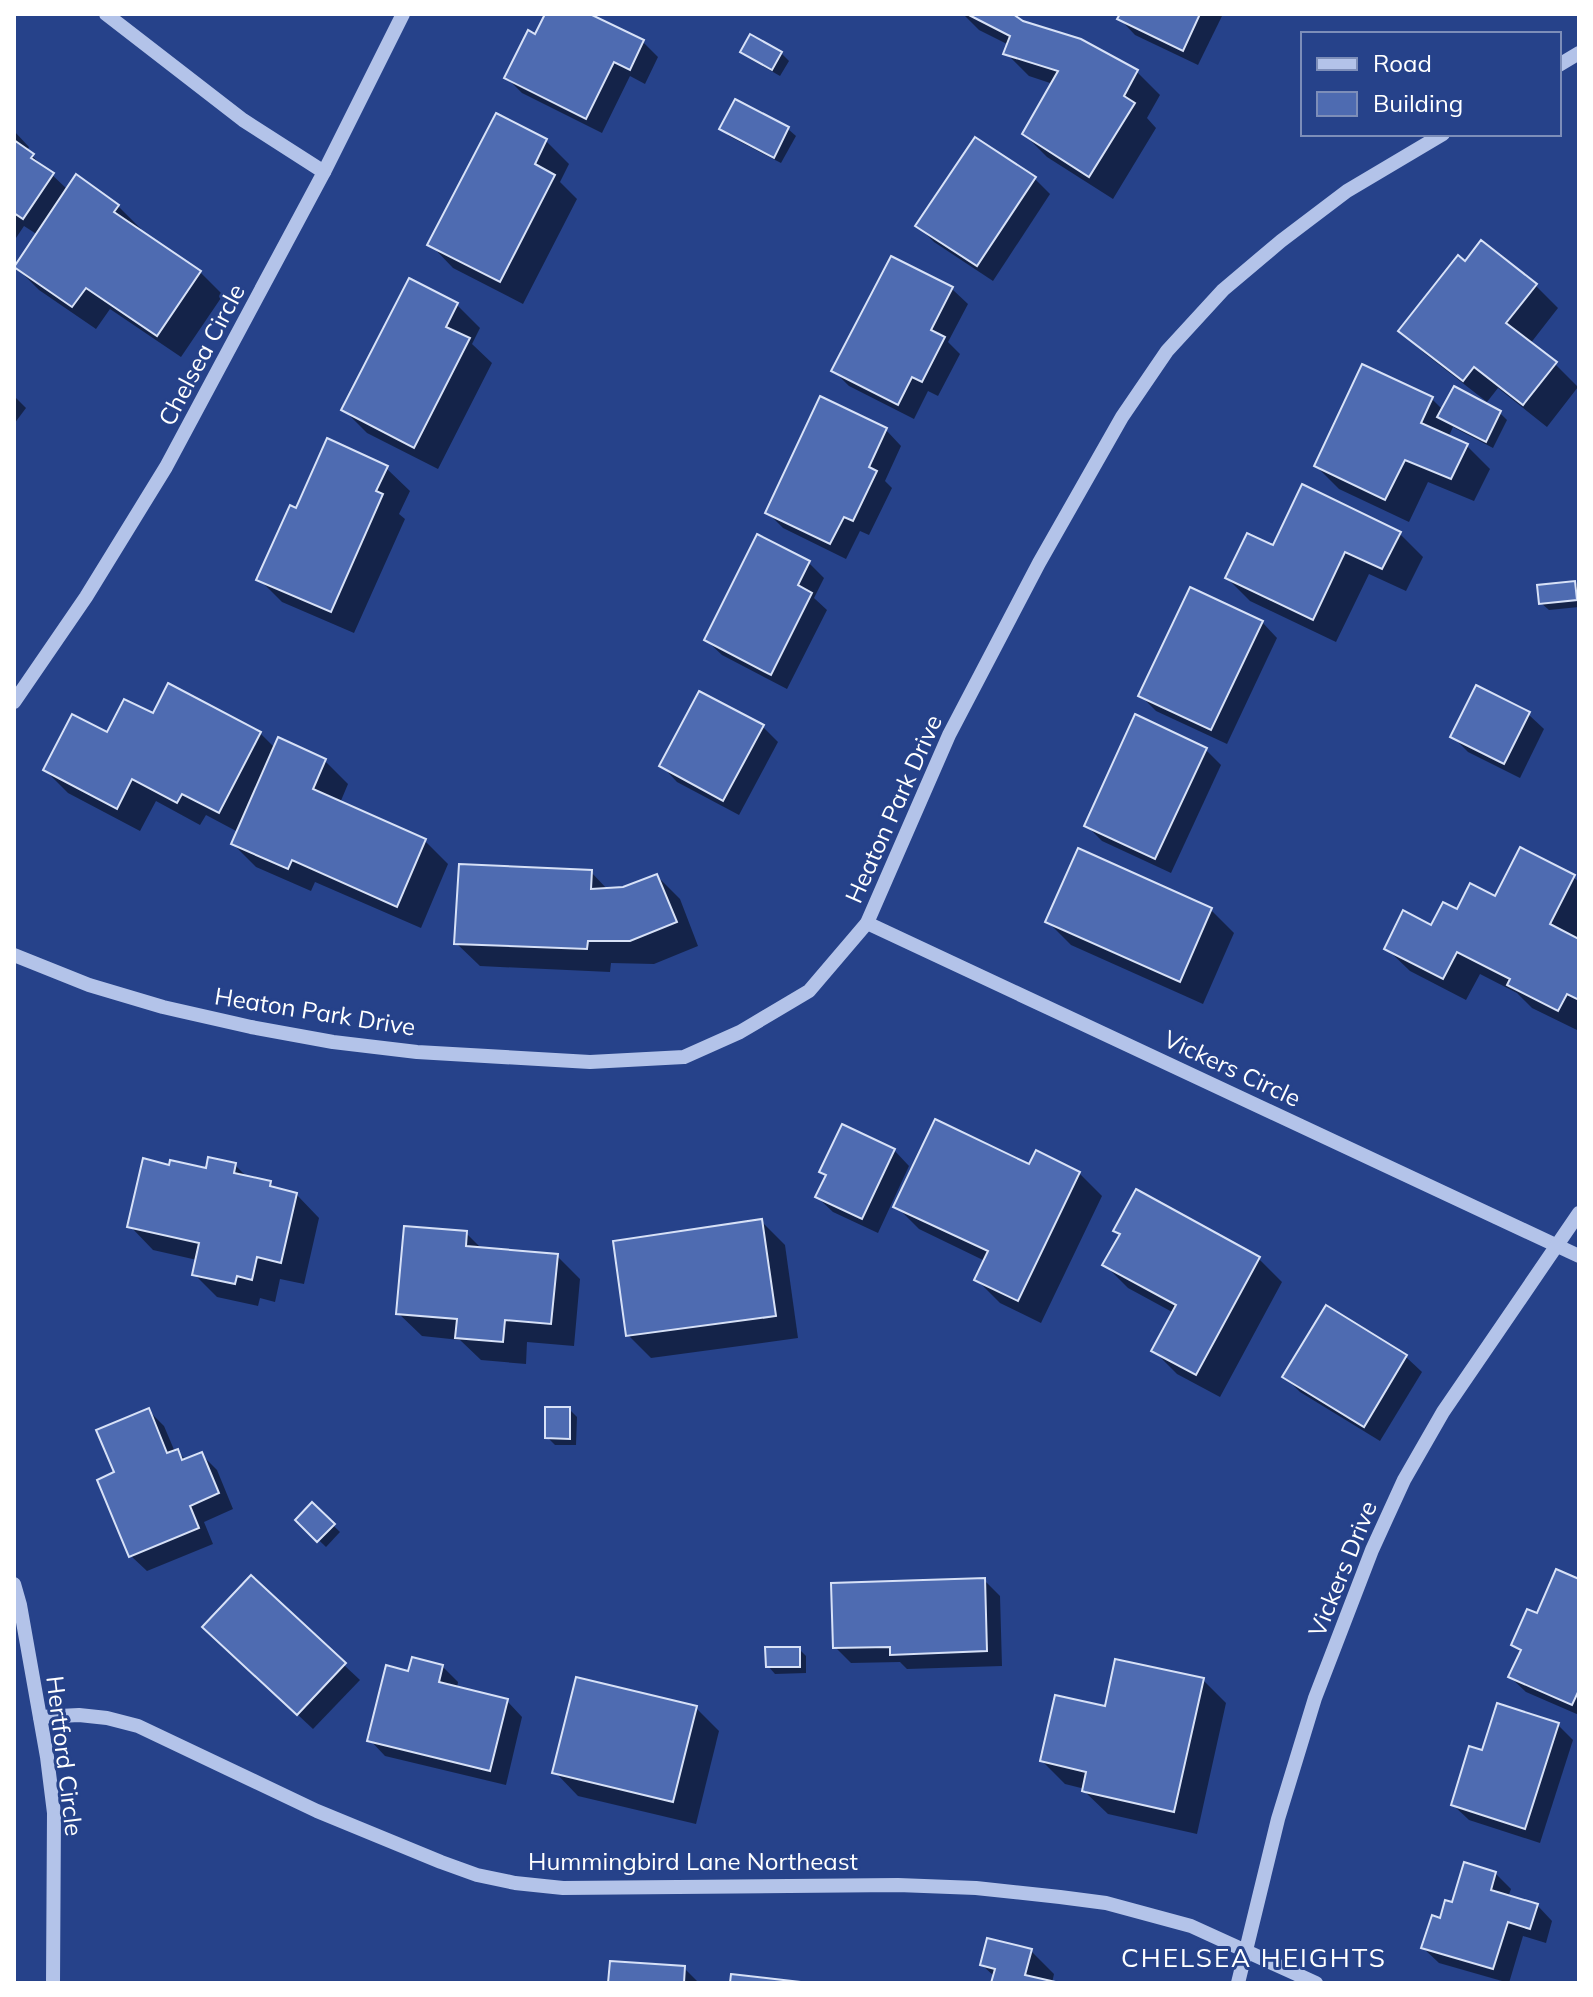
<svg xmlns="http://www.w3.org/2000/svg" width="1593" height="1997" viewBox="0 0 1593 1997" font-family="Mulish,sans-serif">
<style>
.shadow{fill:#0007}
.building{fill:#4e6bb1;stroke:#d7e1f7;stroke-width:2}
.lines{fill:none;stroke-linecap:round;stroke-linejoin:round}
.minor{stroke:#b3c3e9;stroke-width:14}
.labels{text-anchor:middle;stroke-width:6;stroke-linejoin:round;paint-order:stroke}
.street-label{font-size:24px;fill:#fff;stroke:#26428a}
.neighbourhood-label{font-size:26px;letter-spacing:2px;fill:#fff;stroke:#26428a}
</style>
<rect width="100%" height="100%" fill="#26428a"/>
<g class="shadow">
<polygon points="547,14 585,14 643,42 658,57 645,84 630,76 602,133 522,93 506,77 535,37"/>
<polygon points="963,14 1009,14 1023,23 1137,72 1160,95 1147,118 1156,128 1113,199 1047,157 1024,134 1053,84 1029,76 1006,53 1009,45 979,30"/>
<polygon points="1122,14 1223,14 1198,65 1135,35 1120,19"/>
<polygon points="743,51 781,53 789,61 780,76 750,59"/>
<polygon points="736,102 788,129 796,136 781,163 729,136 722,129"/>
<polygon points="496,116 546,141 569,164 560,182 577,199 523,304 453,268 430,244"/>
<polygon points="14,131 29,147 27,151 68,190 118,206 141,229 139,231 200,272 223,295 181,357 110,309 96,329 39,290 16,267 38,235 24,226 16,238 14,237"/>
<polygon points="1034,178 1050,194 993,281 934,242 918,226"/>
<polygon points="892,258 952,289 968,304 948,342 960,354 938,396 928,391 914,419 849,386 834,371"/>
<polygon points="1466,264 1535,285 1558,308 1530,344 1555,364 1578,387 1547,427 1498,388 1487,402 1424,353 1401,330"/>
<polygon points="457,305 480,328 472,344 492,363 438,469 367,433 344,410"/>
<polygon points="1363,367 1432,399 1443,410 1454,389 1500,413 1507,420 1493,448 1453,427 1448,438 1467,446 1490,469 1474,501 1428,482 1409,522 1339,489 1316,466"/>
<polygon points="14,396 26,408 14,424"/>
<polygon points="886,430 901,446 885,481 892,488 869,535 860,531 846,559 783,528 767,512"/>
<polygon points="386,468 410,491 399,514 405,519 354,633 282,602 259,579 297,511"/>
<polygon points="1400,534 1423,557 1406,591 1369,574 1336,642 1250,601 1227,578 1274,548"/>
<polygon points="809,563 824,578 814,598 827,610 787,689 722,655 706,640"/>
<polygon points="1574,583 1579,588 1579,607 1549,610 1541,603"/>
<polygon points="1262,622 1277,638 1227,744 1156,711 1141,696"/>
<polygon points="1528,714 1544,729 1520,778 1468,752 1452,736"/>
<polygon points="153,716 260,733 275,748 325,761 348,784 340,803 425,841 448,864 421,928 315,882 311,891 256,867 233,844 238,832 206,815 200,825 156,801 140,831 68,793 45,770 108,735"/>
<polygon points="763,727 778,742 739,815 677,782 662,766"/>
<polygon points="1205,749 1221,765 1171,873 1102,841 1086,825"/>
<polygon points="1079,851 1211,910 1234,933 1203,1004 1071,945 1048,922"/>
<polygon points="591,872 608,890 623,888 657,876 680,899 698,946 654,964 611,963 610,972 480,966 456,943"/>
<polygon points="1573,877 1579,882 1579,934 1576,940 1579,942 1579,1031 1532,1008 1517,993 1480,974 1466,1000 1410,971 1386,948 1432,927 1458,912 1496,899"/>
<polygon points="894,1150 909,1166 878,1233 833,1212 817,1197 827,1177 821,1171"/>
<polygon points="235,1165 248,1178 270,1183 277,1190 296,1194 319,1218 304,1284 280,1279 275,1302 260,1298 258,1306 217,1297 194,1274 197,1260 153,1250 130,1226 171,1167 207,1170"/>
<polygon points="1030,1167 1079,1173 1102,1196 1041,1323 1000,1303 977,1280 985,1261 919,1229 896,1206"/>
<polygon points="1136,1192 1259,1259 1282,1282 1220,1397 1177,1374 1154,1351 1174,1313 1128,1288 1105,1265 1121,1236 1116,1230"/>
<polygon points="762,1222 785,1245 798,1338 651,1358 628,1335"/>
<polygon points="466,1233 482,1249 557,1256 580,1279 574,1346 527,1342 526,1364 481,1360 460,1340 422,1336 398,1313"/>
<polygon points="1327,1308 1406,1357 1422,1372 1380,1441 1300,1392 1285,1377"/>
<polygon points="569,1409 577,1417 576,1445 555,1445 547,1437"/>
<polygon points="149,1411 164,1426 175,1452 177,1451 186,1460 201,1454 217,1470 233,1509 204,1522 213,1544 147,1571 131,1556 117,1473"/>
<polygon points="312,1505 340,1532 326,1547 298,1520"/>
<polygon points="984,1580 1000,1596 1002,1666 907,1669 900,1662 851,1663 835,1647"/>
<polygon points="1579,1581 1579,1715 1526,1692 1510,1677 1521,1653 1513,1644 1538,1616"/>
<polygon points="220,1642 344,1665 360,1680 313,1729"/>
<polygon points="799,1649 806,1656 806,1673 775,1674 768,1666"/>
<polygon points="442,1666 458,1682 457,1688 507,1701 522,1717 506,1785 385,1756 370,1740 410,1673"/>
<polygon points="1203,1680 1226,1703 1197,1834 1108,1814 1084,1791 1085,1789 1065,1784 1042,1761 1106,1708"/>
<polygon points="696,1708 719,1731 696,1824 578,1796 555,1772"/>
<polygon points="1558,1725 1573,1740 1540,1843 1469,1820 1453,1805"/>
<polygon points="1495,1873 1511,1889 1508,1897 1537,1905 1552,1921 1546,1943 1523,1936 1509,1983 1439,1963 1423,1948 1453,1905"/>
<polygon points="1031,1951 1054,1974 1052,1983 993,1983 995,1977 982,1965"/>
<polygon points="684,1968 699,1983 610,1983"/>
</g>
<g class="building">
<polygon points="545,14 590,14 644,40 630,70 614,62 586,119 504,78 528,30 535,34"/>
<polygon points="967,14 1013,14 1023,21 1081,39 1138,70 1124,96 1135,103 1089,177 1022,134 1058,71 1003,54 1010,36"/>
<polygon points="1120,14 1200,14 1183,51 1117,19"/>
<polygon points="750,34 782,52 772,70 740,52"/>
<polygon points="735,99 789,127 774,158 719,129"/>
<polygon points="496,113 547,139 535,164 555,175 500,282 427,245"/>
<polygon points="975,137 1036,177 977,266 915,226"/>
<polygon points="14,140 34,154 31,158 54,173 23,219 14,213"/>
<polygon points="76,174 119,205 114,212 201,271 157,336 86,288 72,307 14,267"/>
<polygon points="1481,240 1537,284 1506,323 1557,362 1523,405 1474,367 1463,381 1398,331 1458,255 1465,261"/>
<polygon points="891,256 953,287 931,330 945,337 922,382 912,377 898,405 831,371"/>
<polygon points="409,278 458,303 446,327 470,338 414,448 341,410"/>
<polygon points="1362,364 1433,397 1421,423 1468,444 1451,479 1405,460 1385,500 1314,466"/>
<polygon points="1454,386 1501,411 1486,442 1437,417"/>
<polygon points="820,396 887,428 869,467 877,471 853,521 844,517 830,544 765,513"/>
<polygon points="327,438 388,466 376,491 383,494 331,612 256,580 290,505 296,508"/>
<polygon points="1302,484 1401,532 1382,569 1345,552 1313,620 1225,578 1247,533 1273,545"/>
<polygon points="757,534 810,561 798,585 812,593 771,675 704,640"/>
<polygon points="1575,581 1577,600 1539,604 1537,585"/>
<polygon points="1190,587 1263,621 1211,730 1138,696"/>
<polygon points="168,683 261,732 219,813 182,794 177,803 132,779 117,809 43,770 72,714 107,732 124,699 153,713"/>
<polygon points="1476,685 1530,712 1504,764 1450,737"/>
<polygon points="699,691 764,725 723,801 659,766"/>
<polygon points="1135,714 1207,748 1155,859 1084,826"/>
<polygon points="278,737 326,759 313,789 426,839 397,907 292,860 288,869 231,844"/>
<polygon points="1520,847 1575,875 1550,924 1579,939 1579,1000 1567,994 1558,1011 1507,985 1510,979 1457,952 1443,979 1384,949 1403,910 1431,925 1443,902 1457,909 1470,883 1495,896"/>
<polygon points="1078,848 1212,908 1180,982 1045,922"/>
<polygon points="459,864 592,870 591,889 623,887 657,874 677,922 630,941 588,941 587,949 454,944"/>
<polygon points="935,1119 1029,1164 1036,1150 1080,1172 1018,1301 974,1280 988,1251 893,1207"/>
<polygon points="842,1124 895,1149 862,1219 815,1197 826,1175 819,1172"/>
<polygon points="208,1157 236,1163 234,1173 271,1181 270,1186 297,1193 281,1263 257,1257 252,1280 237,1276 235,1284 192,1275 199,1243 127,1227 143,1158 169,1165 170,1160 206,1168"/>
<polygon points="1136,1189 1260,1257 1196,1375 1151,1351 1176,1305 1102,1265 1120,1234 1113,1231"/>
<polygon points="762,1219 776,1316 626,1336 613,1241"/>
<polygon points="404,1226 467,1231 466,1246 558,1254 551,1324 505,1320 503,1342 455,1338 457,1319 396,1314"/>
<polygon points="1326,1305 1407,1355 1364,1427 1282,1377"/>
<polygon points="545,1407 570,1407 570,1439 545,1438"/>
<polygon points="149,1408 167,1453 178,1449 182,1460 202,1452 219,1493 190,1506 199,1528 129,1557 97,1480 114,1472 96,1430"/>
<polygon points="312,1502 335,1524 317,1542 295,1520"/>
<polygon points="1556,1569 1579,1579 1579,1690 1572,1705 1508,1677 1521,1650 1511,1645 1527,1609 1537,1613"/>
<polygon points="251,1575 346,1663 297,1715 202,1627"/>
<polygon points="985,1578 987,1651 890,1655 890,1647 833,1648 831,1583"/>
<polygon points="765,1647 800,1647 800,1667 766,1667"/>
<polygon points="412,1657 443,1665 439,1682 508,1699 490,1771 367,1741 386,1665 408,1671"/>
<polygon points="1115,1659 1204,1678 1174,1812 1085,1792 1082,1791 1086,1772 1040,1761 1055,1695 1105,1706"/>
<polygon points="576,1677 697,1706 673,1802 552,1773"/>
<polygon points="1497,1703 1559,1723 1525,1829 1451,1805 1469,1746 1482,1750"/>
<polygon points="1464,1862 1496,1872 1491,1890 1538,1904 1530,1929 1508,1922 1493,1969 1421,1948 1432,1915 1440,1918 1445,1900 1452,1902"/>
<polygon points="987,1938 1032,1949 1025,1975 1060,1983 991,1983 995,1969 980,1965"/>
<polygon points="610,1961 685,1966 684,1983 608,1983"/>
<polygon points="731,1974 800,1982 800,1983 730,1983"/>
</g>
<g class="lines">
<g class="minor">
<polyline points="106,14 243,120 324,172"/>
<polyline points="1559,65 1579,53"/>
<polyline points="14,702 86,597 166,467 324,172 403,14"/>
<polyline points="867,923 1579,1256"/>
<polyline points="14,955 89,985 163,1007 251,1027 333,1042 417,1052 590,1062 684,1057 740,1032 809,991 867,923 949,735 1039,563 1122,417 1167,351 1223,290 1281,241 1347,191 1443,134"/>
<polyline points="14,1584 20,1605 47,1757 54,1813 53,1983"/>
<polyline points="40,1717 79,1715 107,1718 138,1726 317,1811 441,1862 477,1875 515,1883 563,1888 898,1885 976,1888 1060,1897 1106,1903 1191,1926 1316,1983"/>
<polyline points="1238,1983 1278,1819 1315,1698 1372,1550 1404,1480 1443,1412 1579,1213"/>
</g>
</g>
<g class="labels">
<g class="street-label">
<text transform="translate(202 355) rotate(-62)" y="8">Chelsea Circle</text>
<text transform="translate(894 809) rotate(-66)" y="8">Heaton Park Drive</text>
<text transform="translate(315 1012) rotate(9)" y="8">Heaton Park Drive</text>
<text transform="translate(1232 1069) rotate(25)" y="8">Vickers Circle</text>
<text transform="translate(1343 1569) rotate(-68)" y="8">Vickers Drive</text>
<text transform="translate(64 1756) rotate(83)" y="8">Hertford Circle</text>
<text x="693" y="1870">Hummingbird Lane Northeast</text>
</g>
<g class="neighbourhood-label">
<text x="1254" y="1967">CHELSEA HEIGHTS</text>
</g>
</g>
<rect width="1593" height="1997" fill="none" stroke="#ffffff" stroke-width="32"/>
<rect x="1301" y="32" width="260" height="104" fill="#26428a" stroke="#7d8eb9" stroke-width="2"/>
<rect x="1317" y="58" width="40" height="12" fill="#b3c3e9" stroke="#7d8eb9" stroke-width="2"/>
<text x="1373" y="72" font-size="24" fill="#ffffff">Road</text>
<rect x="1317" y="92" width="40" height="24" fill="#4e6bb1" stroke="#7d8eb9" stroke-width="2"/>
<text x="1373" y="112" font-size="24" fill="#ffffff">Building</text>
</svg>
